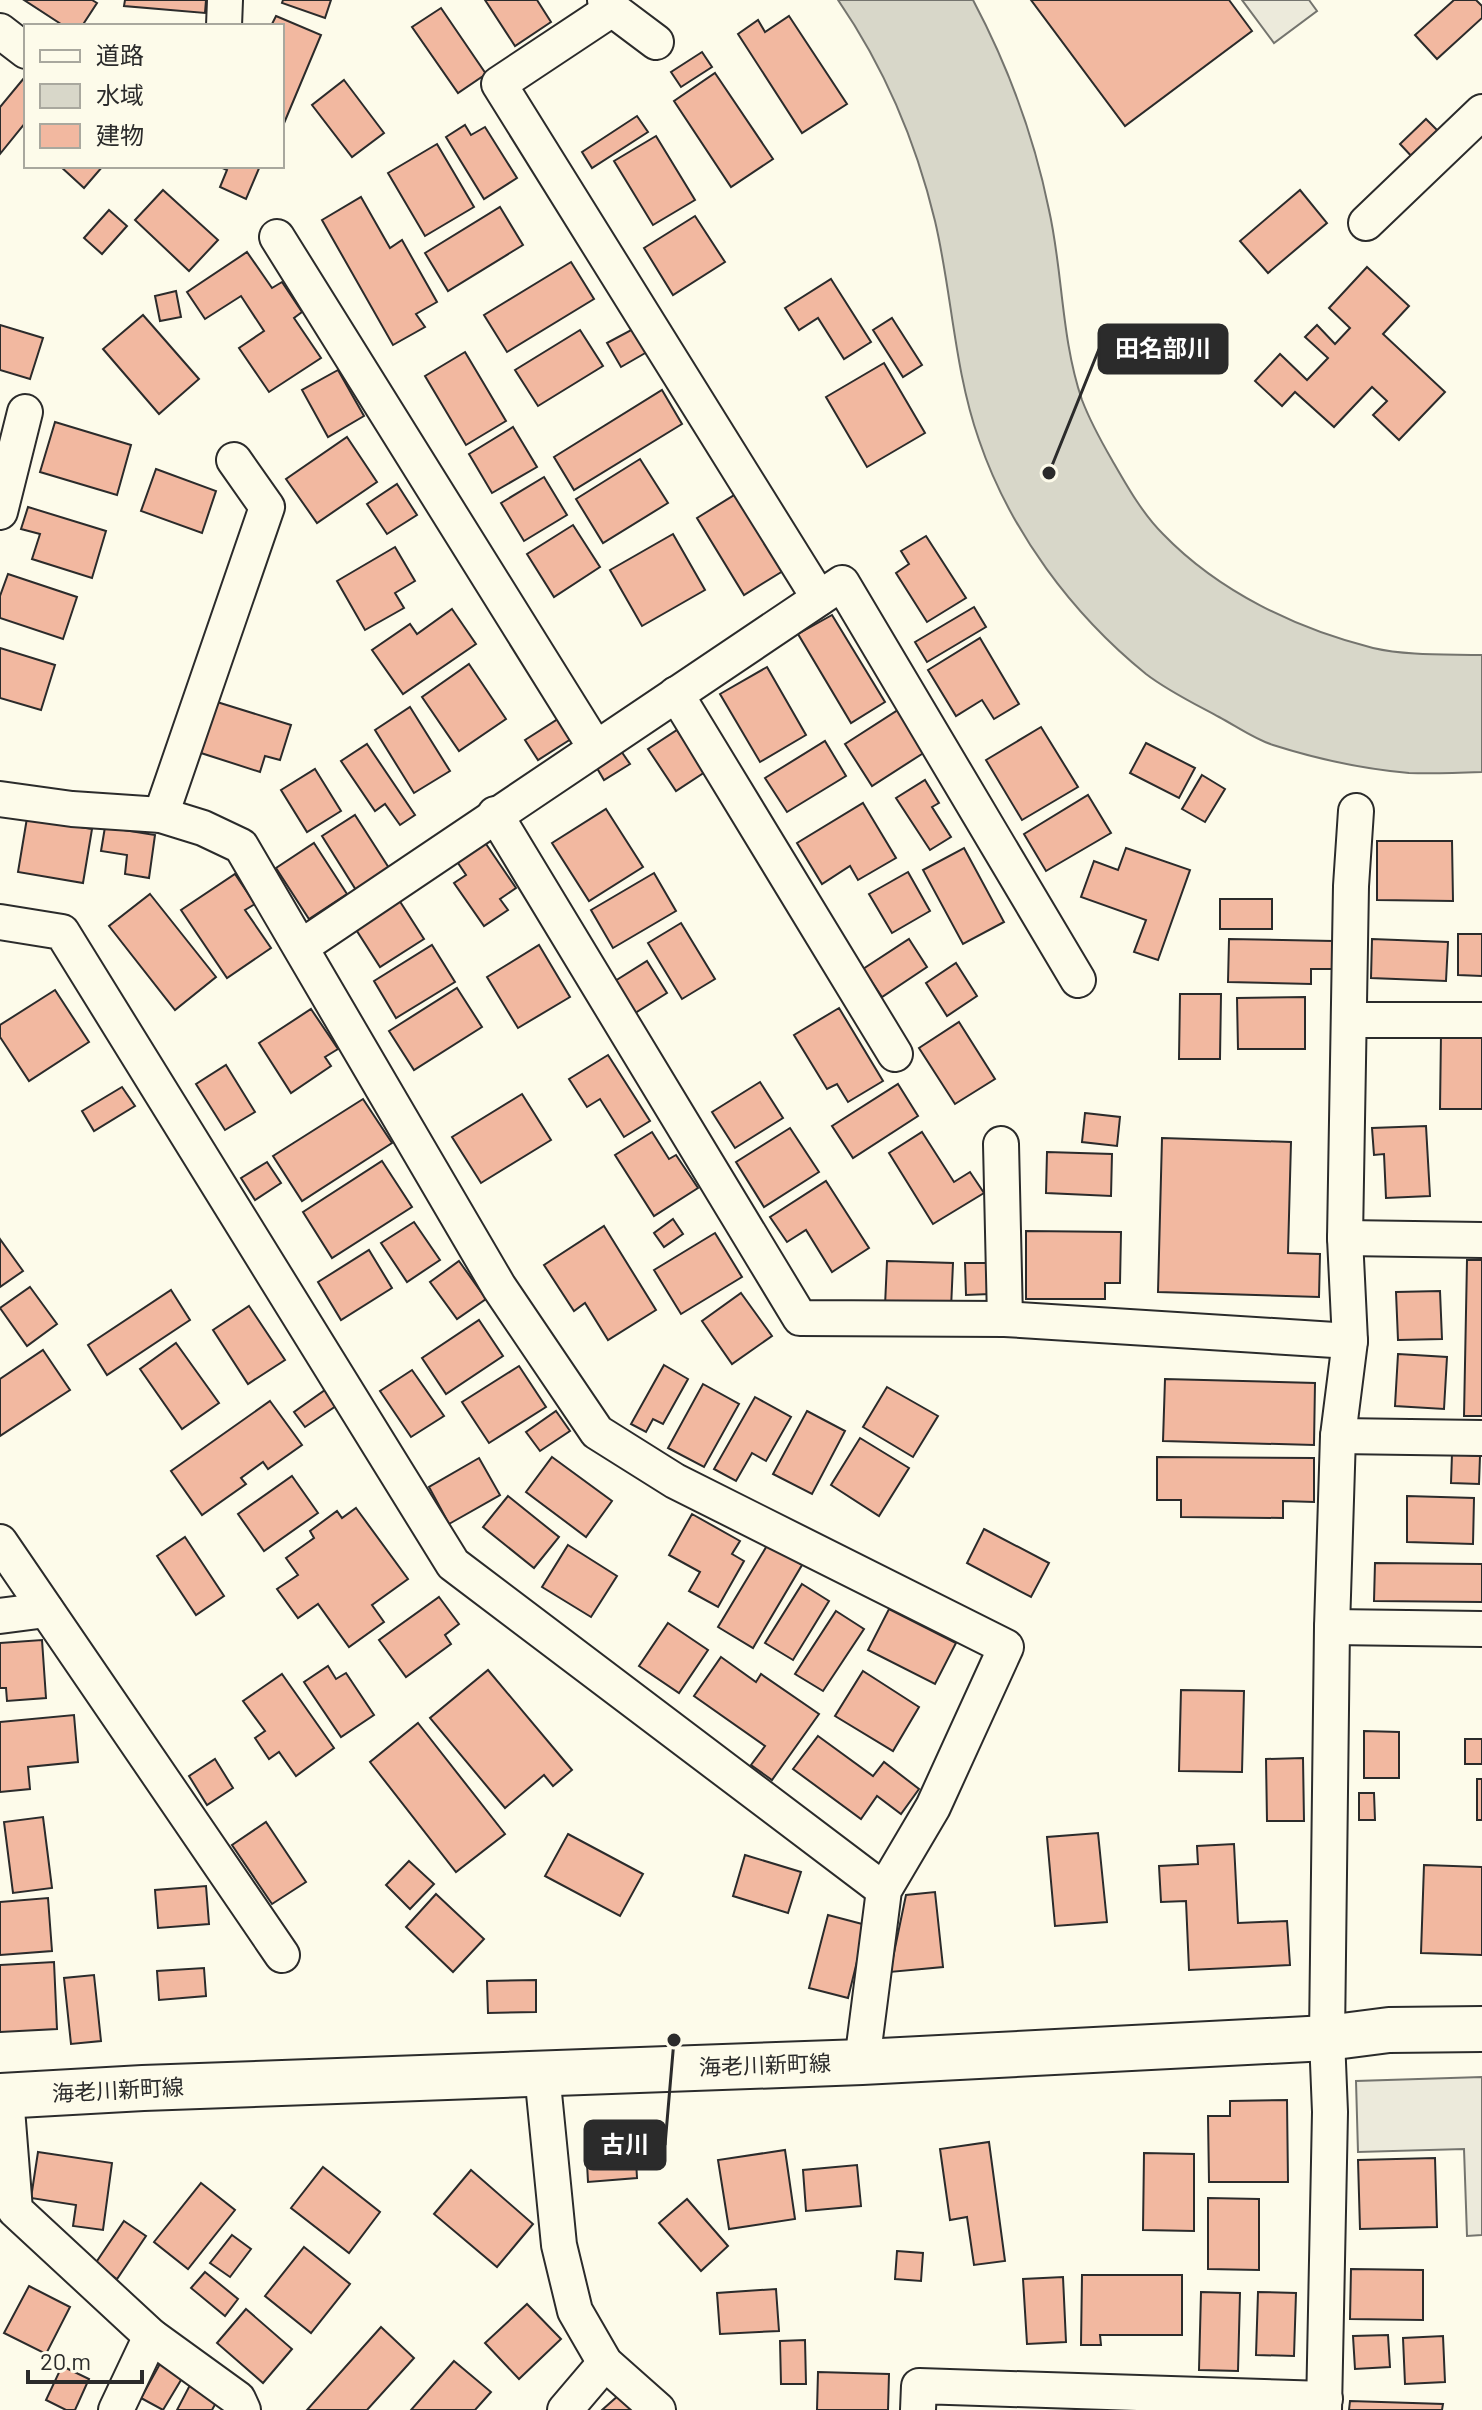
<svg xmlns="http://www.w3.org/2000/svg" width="1482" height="2410" viewBox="0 0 1482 2410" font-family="Barlow,'Noto Sans JP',sans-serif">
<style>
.parking{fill:#eceadb;stroke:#74746e;stroke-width:2}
.water{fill:#d8d7c9;stroke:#74746e;stroke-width:2}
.building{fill:#f2b8a0;stroke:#2b2b2b;stroke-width:2}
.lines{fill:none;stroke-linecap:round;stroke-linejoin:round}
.minor-casing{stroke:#2b2b2b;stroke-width:38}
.secondary-casing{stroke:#2b2b2b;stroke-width:48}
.minor{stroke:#fdfbea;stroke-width:34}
.secondary{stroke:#fdfbea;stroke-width:44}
.labels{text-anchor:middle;stroke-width:6;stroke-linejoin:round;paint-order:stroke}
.street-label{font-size:22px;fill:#2b2b2b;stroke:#fdfbea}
.leader{fill:none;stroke:#2b2b2b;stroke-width:3}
.callout-dot{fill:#2b2b2b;stroke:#fdfbea;stroke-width:3}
.callout{fill:#2b2b2b;stroke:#2b2b2b;stroke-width:3}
.callout-label{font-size:24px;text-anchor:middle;font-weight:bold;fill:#fff}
</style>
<rect width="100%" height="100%" fill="#fdfbea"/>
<g class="parking">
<polygon points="1242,0 1309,0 1317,11 1274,43"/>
<polygon points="1482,2077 1482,2235 1467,2236 1464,2149 1358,2152 1356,2081"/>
</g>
<path class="water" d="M838,0H973C1008,66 1034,136 1049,210C1063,272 1061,339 1082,400C1090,421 1101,441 1112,460C1127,486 1142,513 1163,534C1219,592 1297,629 1373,648C1408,656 1447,654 1482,655V772C1458,773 1433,774 1409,773C1363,769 1317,759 1273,745C1254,739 1236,726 1219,717C1195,704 1168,691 1146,674C1072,614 1010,531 979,440C954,369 952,293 935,221C916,142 884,67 838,0Z"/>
<g class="building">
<polygon points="24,0 92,0 97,3 82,26 64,26"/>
<polygon points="125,0 206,0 205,13 124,6"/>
<polygon points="283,0 331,0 325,18 282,3"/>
<polygon points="485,0 537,0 551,22 515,46"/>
<polygon points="1031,0 1229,0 1252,31 1125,126"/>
<polygon points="1454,0 1476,0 1482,6 1482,18 1437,59 1415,35"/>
<polygon points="441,8 486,74 458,93 412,27"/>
<polygon points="276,16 321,35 282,128 282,26 271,26"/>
<polygon points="789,16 847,104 802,133 738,34 758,20 765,32"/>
<polygon points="702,52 712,67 681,87 671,72"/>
<polygon points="715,73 773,159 731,187 674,101"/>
<polygon points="24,78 26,80 26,122 0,154 0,107"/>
<polygon points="344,80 384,133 352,157 312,105"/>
<polygon points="637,116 648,132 592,168 582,152"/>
<polygon points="1426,119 1441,134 1415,160 1400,144"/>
<polygon points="465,125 471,135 485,127 517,178 484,199 446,137"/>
<polygon points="656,136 695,200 653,225 614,161"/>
<polygon points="437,144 474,207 425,236 388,173"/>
<polygon points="60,166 103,166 84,188"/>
<polygon points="218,166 260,166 246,199 220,187 227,170"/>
<polygon points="163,190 218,240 189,271 135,220"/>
<polygon points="1300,190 1327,223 1268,273 1240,241"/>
<polygon points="361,197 390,248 402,240 437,302 416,314 425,327 393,345 322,220"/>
<polygon points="500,207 523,245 448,291 425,253"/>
<polygon points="109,210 127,226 102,254 84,238"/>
<polygon points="695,216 725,262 673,295 644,248"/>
<polygon points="247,252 272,288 282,282 302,312 294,318 321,358 269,392 239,348 264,331 241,296 205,319 187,292"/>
<polygon points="571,262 594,299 507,352 484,315"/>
<polygon points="1367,267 1409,306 1383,334 1445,392 1399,440 1373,415 1387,401 1372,387 1334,427 1295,392 1282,406 1255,381 1280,354 1307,380 1328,358 1305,337 1317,325 1335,344 1350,328 1329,308"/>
<polygon points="831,279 871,342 844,359 818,318 799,330 785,308"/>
<polygon points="176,291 181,317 160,321 155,296"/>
<polygon points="143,315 199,379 159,414 103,349"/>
<polygon points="892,318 922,365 903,377 873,330"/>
<polygon points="0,325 43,338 30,379 0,370"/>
<polygon points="633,329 647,352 621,367 607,343"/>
<polygon points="580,330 603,366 538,406 515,370"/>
<polygon points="465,352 506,421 466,445 425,376"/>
<polygon points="884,363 925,433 867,467 826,397"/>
<polygon points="338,370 364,416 328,437 302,390"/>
<polygon points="662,390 682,424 574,490 554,457"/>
<polygon points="55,422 131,445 117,495 40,472"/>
<polygon points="513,427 537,467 492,493 469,454"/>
<polygon points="347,437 377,482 317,523 286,479"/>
<polygon points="640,459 668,503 603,543 576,499"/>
<polygon points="156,469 216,491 202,533 141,511"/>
<polygon points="544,477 567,515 524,541 501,503"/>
<polygon points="397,484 417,515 387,534 367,504"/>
<polygon points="736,494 783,571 744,595 697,518"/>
<polygon points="28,507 106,531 92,578 32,559 40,534 21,529"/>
<polygon points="573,525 600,567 554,597 527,554"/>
<polygon points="673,534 705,590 642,626 610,570"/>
<polygon points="926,536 966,598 927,622 896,573 909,564 901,551"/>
<polygon points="395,547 415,581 395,593 404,608 365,630 337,581"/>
<polygon points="8,574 77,597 63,639 0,618 0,596"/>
<polygon points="974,607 986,627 927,662 915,642"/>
<polygon points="452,609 476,644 403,694 372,650 410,624 417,634"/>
<polygon points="832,615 885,702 851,723 798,634"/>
<polygon points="980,638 1019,704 994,719 982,700 956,716 928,670"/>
<polygon points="0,648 55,665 41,710 0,698"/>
<polygon points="469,664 506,719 459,751 422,697"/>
<polygon points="767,667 806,735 760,762 720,694"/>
<polygon points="217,702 291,725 280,760 265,756 260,772 201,753"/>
<polygon points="410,707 450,771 414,793 375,730"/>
<polygon points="898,710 925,752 872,786 845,744"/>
<polygon points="558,719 571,739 538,760 525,740"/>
<polygon points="1041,727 1078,787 1022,820 986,760"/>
<polygon points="677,730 705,772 676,791 648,749"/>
<polygon points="825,741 846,776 787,812 765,778"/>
<polygon points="1146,743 1195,768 1179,798 1130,773"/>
<polygon points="367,744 415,815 400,825 385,804 375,811 341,761"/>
<polygon points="619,748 630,764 604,780 594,763"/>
<polygon points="315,769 341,811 307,832 281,790"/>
<polygon points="1202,775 1225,789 1205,822 1182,809"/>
<polygon points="925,780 939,803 932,807 951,837 930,850 896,798"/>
<polygon points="1088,795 1111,833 1046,871 1024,834"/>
<polygon points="863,803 896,858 858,880 850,866 822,884 797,843"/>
<polygon points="606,809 643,867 589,901 552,843"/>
<polygon points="355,815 389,868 356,890 322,836"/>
<polygon points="27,818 92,829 83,883 18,872"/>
<polygon points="105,827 155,835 149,878 125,874 127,855 101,851"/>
<polygon points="484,841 516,888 500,899 508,910 484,926 454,883 466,875 456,860"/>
<polygon points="1377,841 1452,841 1453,901 1377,900"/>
<polygon points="314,843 347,894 309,919 276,868"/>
<polygon points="964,848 1004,922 963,944 923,870"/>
<polygon points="1126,848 1190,870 1158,960 1134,952 1146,920 1081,897 1094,861 1118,870"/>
<polygon points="908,872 930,911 892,933 869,894"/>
<polygon points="654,873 676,911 613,948 591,910"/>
<polygon points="235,874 255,904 245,910 271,948 227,978 181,910"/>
<polygon points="150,894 216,977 175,1010 109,926"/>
<rect x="1220" y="899" width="52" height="30"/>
<polygon points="399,900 424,939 380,967 355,928"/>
<polygon points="681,923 715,979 682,999 648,943"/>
<polygon points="1458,934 1482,934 1482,976 1458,975"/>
<polygon points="909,939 927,967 882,997 863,969"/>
<polygon points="1229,939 1333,941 1333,969 1311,969 1311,984 1228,982"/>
<polygon points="1372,939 1448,942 1446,981 1371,978"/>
<polygon points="432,945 455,982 396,1018 374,981"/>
<polygon points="539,945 570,997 518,1028 487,977"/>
<polygon points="647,961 667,993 635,1013 615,981"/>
<polygon points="956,963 977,996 947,1016 926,983"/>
<polygon points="457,988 482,1027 414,1070 389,1031"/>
<polygon points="55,990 89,1042 29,1081 0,1037 0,1025"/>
<polygon points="1180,994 1221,994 1220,1059 1179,1059"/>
<polygon points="1305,997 1305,1049 1238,1049 1237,998"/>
<polygon points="839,1008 883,1081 848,1102 837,1084 827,1089 794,1035"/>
<polygon points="311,1009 338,1049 325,1057 331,1066 291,1093 259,1043"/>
<polygon points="959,1022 995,1079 955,1104 919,1048"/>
<polygon points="1441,1033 1482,1033 1482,1109 1440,1109"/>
<polygon points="608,1055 650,1121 624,1137 600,1099 587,1107 569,1079"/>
<polygon points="226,1065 255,1112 225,1130 196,1084"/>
<polygon points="760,1082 783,1118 735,1148 712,1112"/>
<polygon points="898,1084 918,1116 853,1158 832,1126"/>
<polygon points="122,1087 135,1106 94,1131 82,1111"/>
<polygon points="522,1094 551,1140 481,1183 452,1137"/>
<polygon points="363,1099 392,1143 302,1201 273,1156"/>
<polygon points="1085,1113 1120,1117 1117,1146 1082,1142"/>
<polygon points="1426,1126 1430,1196 1386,1198 1384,1154 1374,1155 1372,1128"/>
<polygon points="790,1128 819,1172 764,1207 736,1162"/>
<polygon points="652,1132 669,1159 676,1155 698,1188 654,1216 615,1155"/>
<polygon points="922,1132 954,1182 970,1172 984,1193 933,1224 889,1153"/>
<polygon points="1162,1138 1291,1142 1288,1253 1320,1254 1319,1297 1158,1292"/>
<polygon points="1047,1152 1112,1154 1111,1196 1046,1193"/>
<polygon points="382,1161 412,1207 332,1258 303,1212"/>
<polygon points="267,1162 281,1183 255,1200 241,1178"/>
<polygon points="826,1181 869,1248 832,1272 806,1230 787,1242 770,1217"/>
<polygon points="673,1219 683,1234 664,1247 654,1233"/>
<polygon points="414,1222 440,1260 407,1282 381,1243"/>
<polygon points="604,1226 656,1310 608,1340 585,1303 574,1311 544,1265"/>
<polygon points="1026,1231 1121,1232 1120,1283 1105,1283 1105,1299 1026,1299"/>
<polygon points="715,1233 742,1277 681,1314 654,1270"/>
<polygon points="0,1239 23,1271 0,1287"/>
<polygon points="369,1250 392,1288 341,1320 318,1282"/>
<polygon points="1467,1260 1482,1260 1482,1416 1464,1416"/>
<polygon points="459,1261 486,1299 457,1319 430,1282"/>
<polygon points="887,1261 953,1263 951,1309 885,1306"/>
<polygon points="965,1263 989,1263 990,1294 966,1295"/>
<polygon points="30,1287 57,1324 27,1346 0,1308"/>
<polygon points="171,1290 190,1320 107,1375 88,1345"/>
<polygon points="1440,1291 1442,1339 1398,1340 1396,1292"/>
<polygon points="741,1293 772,1336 732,1364 702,1321"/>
<polygon points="249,1306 285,1360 248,1384 213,1330"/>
<polygon points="479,1320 503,1356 446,1394 422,1358"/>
<polygon points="176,1343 219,1403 182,1429 140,1369"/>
<polygon points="43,1350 70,1390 0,1436 0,1379"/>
<polygon points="1398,1354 1447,1357 1444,1409 1395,1406"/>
<polygon points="664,1365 688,1379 663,1424 653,1419 646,1432 631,1424"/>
<polygon points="519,1366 546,1407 489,1443 462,1402"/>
<polygon points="412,1370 444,1416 411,1437 380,1391"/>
<polygon points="1165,1379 1315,1383 1314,1445 1163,1441"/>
<polygon points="703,1384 739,1404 704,1467 668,1448"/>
<polygon points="887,1387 938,1416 913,1457 863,1427"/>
<polygon points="325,1390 336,1406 305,1427 294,1412"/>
<polygon points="755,1397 791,1417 766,1461 752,1453 736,1481 714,1469"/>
<polygon points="270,1401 302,1445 268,1469 263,1462 241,1478 246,1484 202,1515 171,1471"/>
<polygon points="556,1411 570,1431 540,1451 526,1432"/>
<polygon points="807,1411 845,1431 812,1494 773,1474"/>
<polygon points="860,1438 909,1468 879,1516 831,1485"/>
<polygon points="1452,1454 1480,1456 1479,1484 1451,1483"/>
<polygon points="552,1457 612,1501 586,1537 526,1492"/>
<polygon points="1157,1457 1314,1458 1314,1502 1283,1501 1283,1518 1181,1517 1181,1500 1157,1500"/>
<polygon points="479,1458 500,1495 449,1524 429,1487"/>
<polygon points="292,1476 318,1513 264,1551 238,1514"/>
<polygon points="508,1496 559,1537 534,1568 483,1527"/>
<polygon points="1407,1496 1474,1498 1473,1544 1407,1542"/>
<polygon points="356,1508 408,1579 372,1605 384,1622 349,1647 318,1604 298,1618 277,1589 298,1575 286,1558 314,1538 310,1531 337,1511 342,1518"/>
<polygon points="692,1514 740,1541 732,1554 744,1561 718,1607 689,1591 700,1572 669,1555"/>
<polygon points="984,1529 1049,1563 1031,1597 967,1563"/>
<polygon points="185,1537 224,1596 196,1615 157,1556"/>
<polygon points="768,1544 802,1565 753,1648 718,1627"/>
<polygon points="568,1545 617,1576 591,1617 542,1587"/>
<polygon points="1375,1563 1482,1564 1482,1602 1374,1601"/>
<polygon points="802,1584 829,1601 793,1660 765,1643"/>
<polygon points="439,1597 459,1624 445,1635 451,1644 406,1677 379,1640"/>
<polygon points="889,1609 956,1643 935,1684 868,1650"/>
<polygon points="836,1611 864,1629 823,1691 795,1674"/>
<polygon points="668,1623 708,1650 679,1693 639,1666"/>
<polygon points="42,1640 46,1698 7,1701 6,1688 0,1688 0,1643"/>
<polygon points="721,1657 756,1682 761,1674 819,1714 772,1780 751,1765 765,1746 694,1696"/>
<polygon points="328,1666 336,1679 346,1673 374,1715 341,1737 304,1682"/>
<polygon points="488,1670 572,1770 553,1786 544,1775 505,1808 430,1718"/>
<polygon points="863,1671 919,1707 893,1751 835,1716"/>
<polygon points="282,1674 334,1748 296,1776 279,1752 269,1759 255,1738 265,1731 243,1701"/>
<polygon points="1181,1690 1244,1691 1242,1772 1179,1771"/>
<polygon points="74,1715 78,1762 28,1767 30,1789 0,1792 0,1722"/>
<polygon points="418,1723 505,1834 456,1872 370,1762"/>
<polygon points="1364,1731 1399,1732 1399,1778 1364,1778"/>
<polygon points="818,1736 873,1776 884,1762 919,1789 901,1814 877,1796 861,1819 793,1769"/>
<rect x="1465" y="1739" width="17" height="25"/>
<polygon points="1303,1758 1304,1821 1267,1821 1266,1759"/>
<polygon points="215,1759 233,1788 207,1805 189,1776"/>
<rect x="1477" y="1779" width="5" height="41"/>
<polygon points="1359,1793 1374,1793 1375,1820 1359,1820"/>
<polygon points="43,1817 52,1888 13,1893 4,1822"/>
<polygon points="266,1822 306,1882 272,1904 232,1845"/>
<polygon points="1098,1833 1107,1922 1055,1926 1047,1837"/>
<polygon points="568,1834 643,1874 620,1916 545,1876"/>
<polygon points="1234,1844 1238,1923 1287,1921 1290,1965 1189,1970 1186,1901 1161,1902 1159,1866 1198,1864 1197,1846"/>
<polygon points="745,1855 801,1872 788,1913 733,1896"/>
<polygon points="409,1861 434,1884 410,1909 386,1885"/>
<polygon points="1424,1865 1482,1867 1482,1955 1421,1953"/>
<polygon points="206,1886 209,1924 158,1928 155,1890"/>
<polygon points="935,1892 943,1967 890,1972 906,1895"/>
<polygon points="436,1894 484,1939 453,1972 406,1927"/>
<polygon points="48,1898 52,1951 0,1955 0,1902"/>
<polygon points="828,1915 866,1925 848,1998 809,1988"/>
<polygon points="54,1962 57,2029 0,2032 0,1965"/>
<polygon points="204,1968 206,1996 159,2000 157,1971"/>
<polygon points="94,1975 101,2041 71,2044 64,1978"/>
<polygon points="536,1980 536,2012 488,2013 487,1981"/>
<polygon points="1287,2100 1288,2182 1209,2182 1208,2116 1230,2116 1230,2101"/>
<polygon points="635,2141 637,2178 588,2182 586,2144"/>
<polygon points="989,2142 1005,2261 974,2265 967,2217 950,2220 940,2149"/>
<polygon points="785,2150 795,2219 729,2229 718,2160"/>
<polygon points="38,2152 112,2163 103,2230 73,2226 76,2205 31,2198"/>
<polygon points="1144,2153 1194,2154 1194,2231 1143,2230"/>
<polygon points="1435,2158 1437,2227 1360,2229 1358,2160"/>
<polygon points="857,2165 861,2206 806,2211 803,2170"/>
<polygon points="323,2167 380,2212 349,2253 291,2208"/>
<polygon points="471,2170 533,2224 497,2267 434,2214"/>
<polygon points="201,2183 235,2210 188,2269 154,2242"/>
<polygon points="1208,2198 1259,2199 1259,2270 1208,2269"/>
<polygon points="687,2199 728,2246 701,2271 659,2223"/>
<polygon points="124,2221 146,2236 117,2279 95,2264"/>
<polygon points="232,2235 251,2249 230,2277 210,2263"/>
<polygon points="304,2247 350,2284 311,2333 265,2296"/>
<polygon points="897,2251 923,2253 921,2281 895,2279"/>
<polygon points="1351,2269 1423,2270 1423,2320 1350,2319"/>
<polygon points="205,2272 238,2299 225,2316 191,2288"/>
<polygon points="1082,2275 1182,2275 1182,2335 1100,2335 1101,2345 1081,2345"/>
<polygon points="1063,2277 1066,2342 1027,2344 1023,2279"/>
<polygon points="29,2286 70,2307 46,2354 4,2333"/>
<polygon points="776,2289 779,2331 720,2334 717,2293"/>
<polygon points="1201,2292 1240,2293 1238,2371 1199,2370"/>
<polygon points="1258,2292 1296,2293 1294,2356 1256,2355"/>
<polygon points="527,2304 561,2339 519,2379 485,2343"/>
<polygon points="246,2309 292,2349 263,2383 217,2343"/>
<polygon points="381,2327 414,2358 367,2410 307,2410"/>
<polygon points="1388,2335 1390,2367 1355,2369 1353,2336"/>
<polygon points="1443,2336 1445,2382 1405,2384 1403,2338"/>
<polygon points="805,2340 806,2384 781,2384 780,2341"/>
<polygon points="454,2361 491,2392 475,2410 411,2410"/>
<polygon points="161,2362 184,2375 163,2410 141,2398"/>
<polygon points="62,2366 89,2379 75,2410 66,2410 46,2400"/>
<polygon points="818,2372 889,2374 888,2410 817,2410"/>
<polygon points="190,2385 218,2399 212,2410 177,2410"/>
<polygon points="619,2395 633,2410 602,2410"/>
<polygon points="1350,2401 1443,2404 1442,2410 1349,2410"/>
</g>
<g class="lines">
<g class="minor-casing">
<g id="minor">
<polyline points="605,0 612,9 656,42"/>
<polyline points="612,9 499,84 819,598"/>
<polyline points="224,26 225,0"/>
<polyline points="0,31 26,51"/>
<polyline points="1366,223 1482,112"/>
<polyline points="277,237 595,747"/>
<polyline points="0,512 25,412"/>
<polyline points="676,694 895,1054"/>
<polyline points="0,799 72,809 161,815 203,828 241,846 499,1287 597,1432 675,1481 1006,1647 933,1807 884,1890 862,2062"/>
<polyline points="495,814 800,1318 1005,1319 1350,1341"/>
<polyline points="161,815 267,507 234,460"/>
<polyline points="0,922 62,932 453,1564 884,1890"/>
<polyline points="301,947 842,583 1078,980"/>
<polyline points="1350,1020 1482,1020"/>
<polyline points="1001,1144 1005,1319"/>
<polyline points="1345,1238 1482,1240"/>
<polyline points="1338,1436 1482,1438"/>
<polyline points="0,1542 282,1955"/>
<polyline points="0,1616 46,1610"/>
<polyline points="1332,1627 1482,1629"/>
<polyline points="542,2073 559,2245 575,2311 605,2363 658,2410"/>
<polyline points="6,2096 15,2210 151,2336 238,2399 243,2410"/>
<polyline points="116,2410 151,2336"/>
<polyline points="565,2410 605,2363"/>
<polyline points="918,2410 919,2386 1325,2399"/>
<polyline points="1324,2410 1330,2112 1327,2038 1332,1627 1338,1436 1350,1341 1345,1238 1351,886 1356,811"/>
</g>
</g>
<g class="secondary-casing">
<polyline id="secondary" points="0,2096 143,2088 862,2062 1327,2038 1389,2030 1482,2029"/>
</g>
<use href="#minor" class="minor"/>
<use href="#secondary" class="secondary"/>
</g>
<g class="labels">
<g class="street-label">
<text transform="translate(765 2065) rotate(-2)" y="8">海老川新町線</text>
<text transform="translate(118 2090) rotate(-3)" y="8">海老川新町線</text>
</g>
</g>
<path class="leader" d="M1049 473L1099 349M674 2040L665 2145"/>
<g class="callout-dot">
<circle cx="1049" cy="473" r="8"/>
<circle cx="674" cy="2040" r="8"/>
</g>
<g class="callout">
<rect x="1099" y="325" width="128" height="48" rx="8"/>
<rect x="585" y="2121" width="80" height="48" rx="8"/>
</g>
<g class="callout-label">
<text x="1163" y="357">田名部川</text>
<text x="625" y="2153">古川</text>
</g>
<rect x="24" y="24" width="260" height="144" fill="#fdfbea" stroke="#a9a89e" stroke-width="2"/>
<rect x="40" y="50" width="40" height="12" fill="#fdfbea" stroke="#a9a89e" stroke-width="2"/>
<text x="96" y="64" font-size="24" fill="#2b2b2b">道路</text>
<rect x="40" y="84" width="40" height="24" fill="#d8d7c9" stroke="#a9a89e" stroke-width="2"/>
<text x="96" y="104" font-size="24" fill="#2b2b2b">水域</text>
<rect x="40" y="124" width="40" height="24" fill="#f2b8a0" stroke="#a9a89e" stroke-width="2"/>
<text x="96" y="144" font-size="24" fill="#2b2b2b">建物</text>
<path d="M28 2370v12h114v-12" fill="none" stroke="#2b2b2b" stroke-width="4"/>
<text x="40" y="2370" font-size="24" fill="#2b2b2b" stroke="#fdfbea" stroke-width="6" paint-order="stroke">20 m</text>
</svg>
